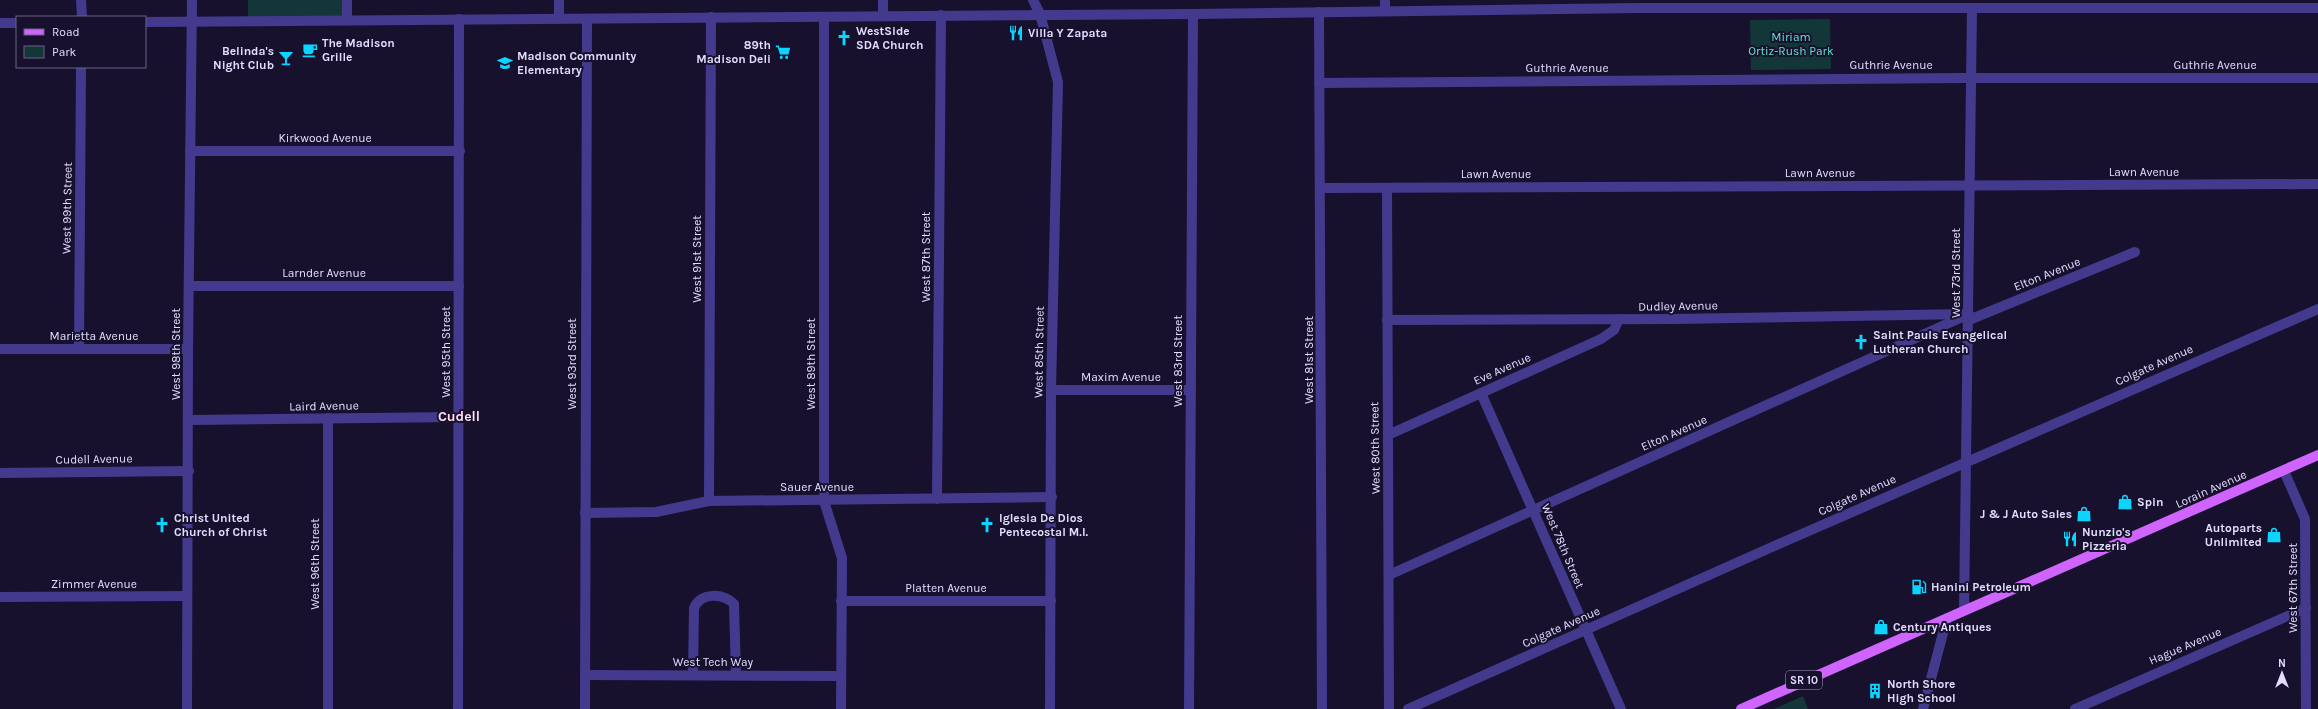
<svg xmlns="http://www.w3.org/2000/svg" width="2318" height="709" viewBox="0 0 2318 709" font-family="Karla,sans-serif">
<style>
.green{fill:#133738}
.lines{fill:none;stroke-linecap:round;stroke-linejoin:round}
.minor{stroke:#433a8e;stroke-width:10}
.major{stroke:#d064ff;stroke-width:10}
.labels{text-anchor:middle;stroke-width:4;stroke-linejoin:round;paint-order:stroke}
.shield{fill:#18112e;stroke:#a6a0c0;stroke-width:1}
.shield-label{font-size:11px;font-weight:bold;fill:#e3ddff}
.poi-label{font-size:12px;font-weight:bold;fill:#e3ddff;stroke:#18112e;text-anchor:start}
.park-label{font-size:12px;fill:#62e6ce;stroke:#18112e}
.street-label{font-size:12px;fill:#e3ddff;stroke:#18112e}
.quarter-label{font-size:14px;font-weight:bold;fill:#ffdff1;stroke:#18112e}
</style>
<rect width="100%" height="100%" fill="#18112e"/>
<g class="green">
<polygon points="248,0 347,0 347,19 248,20"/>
<polygon points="1830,19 1831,69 1751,70 1750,20"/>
<polygon points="1803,696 1808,709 1774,709"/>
</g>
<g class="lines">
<g class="minor">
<polyline points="81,0 82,17"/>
<polyline points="883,0 883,15"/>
<polyline points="1033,0 1040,14 1058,82 1051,390 1050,709"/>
<polyline points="1385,11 1385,0"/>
<polyline points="1319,12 1322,709"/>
<polyline points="824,17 824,501 842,558 841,709"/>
<polyline points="347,19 347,0"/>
<polyline points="559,19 559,0"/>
<polyline points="145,22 1193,14 1639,8 2318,8"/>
<polyline points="0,23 17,23"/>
<polyline points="1319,83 1962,78 2318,78"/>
<polyline points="190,151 460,151"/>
<polyline points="1321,188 2318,184"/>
<polyline points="1387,188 1389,709"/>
<polyline points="189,286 459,286"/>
<polyline points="1387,320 1674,319 1965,314"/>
<polyline points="1969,320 2135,252"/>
<polyline points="0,349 188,349"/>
<polyline points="79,349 81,67"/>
<polyline points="1051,390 1191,390"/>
<polyline points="1481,393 1621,709"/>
<polyline points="328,418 328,709"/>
<polyline points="189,420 459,417"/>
<polyline points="1388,435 1601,339 1614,330 1619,319"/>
<polyline points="2284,471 2305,519 2306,709"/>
<polyline points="0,473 189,471"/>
<polyline points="937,499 941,15"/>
<polyline points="709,501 711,17"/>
<polyline points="585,513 656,512 709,501 1052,497"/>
<polyline points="1389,575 1969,314"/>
<polyline points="0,597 187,596"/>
<polyline points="841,601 1051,601"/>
<polyline points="1964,610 1972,8"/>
<polyline points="585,675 841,676"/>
<path d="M693,675L694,608C701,592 723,593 734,604L736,675"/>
<polyline points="187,709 188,349 192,0"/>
<polyline points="458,709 459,19"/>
<polyline points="585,709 587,19"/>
<polyline points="1189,709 1193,14"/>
<polyline points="1408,709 1772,547 2318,309"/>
<polyline points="1923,709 1947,618"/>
<polyline points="2075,709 2306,608"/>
</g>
<polyline class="major" points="1741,709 2318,455"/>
</g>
<defs>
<g id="restaurant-bare" transform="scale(1.2)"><path d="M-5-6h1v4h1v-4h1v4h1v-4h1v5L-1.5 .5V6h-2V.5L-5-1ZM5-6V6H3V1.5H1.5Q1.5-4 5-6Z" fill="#09d5ff" stroke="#18112e" stroke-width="2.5" paint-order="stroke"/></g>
<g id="church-bare" transform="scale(1.2)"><path d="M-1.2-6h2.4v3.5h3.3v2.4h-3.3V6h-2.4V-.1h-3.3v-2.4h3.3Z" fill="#09d5ff" stroke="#18112e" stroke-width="2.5" paint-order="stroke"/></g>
<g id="cafe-bare" transform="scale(1.2)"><path d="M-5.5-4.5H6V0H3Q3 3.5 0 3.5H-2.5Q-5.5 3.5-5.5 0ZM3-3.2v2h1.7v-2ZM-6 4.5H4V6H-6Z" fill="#09d5ff" stroke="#18112e" stroke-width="2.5" paint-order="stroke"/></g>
<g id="supermarket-bare" transform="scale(1.2)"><path d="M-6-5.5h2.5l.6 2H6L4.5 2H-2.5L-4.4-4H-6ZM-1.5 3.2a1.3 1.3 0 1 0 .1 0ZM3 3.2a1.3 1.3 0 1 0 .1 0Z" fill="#09d5ff" stroke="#18112e" stroke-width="2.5" paint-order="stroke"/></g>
<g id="bar-bare" transform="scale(1.2)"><path d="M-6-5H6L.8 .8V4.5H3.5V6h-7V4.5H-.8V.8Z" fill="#09d5ff" stroke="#18112e" stroke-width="2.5" paint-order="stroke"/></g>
<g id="school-bare" transform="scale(1.2)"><path d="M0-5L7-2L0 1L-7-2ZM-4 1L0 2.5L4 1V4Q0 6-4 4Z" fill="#09d5ff" stroke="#18112e" stroke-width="2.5" paint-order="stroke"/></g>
<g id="shop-bare" transform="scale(1.2)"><path d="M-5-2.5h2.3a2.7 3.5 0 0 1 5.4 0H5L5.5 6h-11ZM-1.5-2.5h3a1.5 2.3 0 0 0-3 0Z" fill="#09d5ff" stroke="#18112e" stroke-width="2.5" paint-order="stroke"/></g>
<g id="fuel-bare" transform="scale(1.2)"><path d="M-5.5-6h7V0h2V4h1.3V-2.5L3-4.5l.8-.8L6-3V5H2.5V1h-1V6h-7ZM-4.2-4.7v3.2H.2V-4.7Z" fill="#09d5ff" stroke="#18112e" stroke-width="2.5" paint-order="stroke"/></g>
<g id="building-bare" transform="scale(1.2)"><path d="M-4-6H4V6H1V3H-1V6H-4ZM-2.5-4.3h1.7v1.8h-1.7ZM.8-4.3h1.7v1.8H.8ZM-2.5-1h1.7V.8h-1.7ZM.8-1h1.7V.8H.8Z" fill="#09d5ff" stroke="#18112e" stroke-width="2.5" paint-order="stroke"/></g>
</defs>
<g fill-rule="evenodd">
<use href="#restaurant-bare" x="1016" y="33"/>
<use href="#church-bare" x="844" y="38"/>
<use href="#cafe-bare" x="310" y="50"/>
<use href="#supermarket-bare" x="783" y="52"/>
<use href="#bar-bare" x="286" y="58"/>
<use href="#school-bare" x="505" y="63"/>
<use href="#church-bare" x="1861" y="342"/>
<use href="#shop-bare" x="2125" y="502"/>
<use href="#shop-bare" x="2084" y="514"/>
<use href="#church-bare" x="162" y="525"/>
<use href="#church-bare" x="987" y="525"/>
<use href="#shop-bare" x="2274" y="535"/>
<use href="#restaurant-bare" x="2070" y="539"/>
<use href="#fuel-bare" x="1919" y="587"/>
<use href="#shop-bare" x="1881" y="627"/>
<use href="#building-bare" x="1875" y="691"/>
</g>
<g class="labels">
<rect class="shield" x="1786" y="671" width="36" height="18" rx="3"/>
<g class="shield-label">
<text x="1804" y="684">SR 10</text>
</g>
<g class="poi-label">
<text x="856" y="35">WestSide<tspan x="856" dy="14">SDA Church</tspan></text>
<text x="1028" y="37">Villa Y Zapata</text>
<text x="322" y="47">The Madison<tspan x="322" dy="14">Grille</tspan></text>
<text x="771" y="49" text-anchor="end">89th<tspan x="771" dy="14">Madison Deli</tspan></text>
<text x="274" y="55" text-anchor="end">Belinda's<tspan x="274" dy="14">Night Club</tspan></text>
<text x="517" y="60">Madison Community<tspan x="517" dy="14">Elementary</tspan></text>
<text x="1873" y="339">Saint Pauls Evangelical<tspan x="1873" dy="14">Lutheran Church</tspan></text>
<text x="2137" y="506">Spin</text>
<text x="2072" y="518" text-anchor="end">J &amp; J Auto Sales</text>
<text x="174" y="522">Christ United<tspan x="174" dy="14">Church of Christ</tspan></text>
<text x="999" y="522">Iglesia De Dios<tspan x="999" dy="14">Pentecostal M.I.</tspan></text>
<text x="2262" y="532" text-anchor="end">Autoparts<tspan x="2262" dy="14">Unlimited</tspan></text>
<text x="2082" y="536">Nunzio's<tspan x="2082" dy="14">Pizzeria</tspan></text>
<text x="1931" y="591">Hanini Petroleum</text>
<text x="1893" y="631">Century Antiques</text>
<text x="1887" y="688">North Shore<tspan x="1887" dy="14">High School</tspan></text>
</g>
<g class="park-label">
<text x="1791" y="41">Miriam<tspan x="1791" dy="14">Ortiz-Rush Park</tspan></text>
</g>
<g class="street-label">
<text x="1891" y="69">Guthrie Avenue</text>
<text x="2215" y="69">Guthrie Avenue</text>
<text x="1567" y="72">Guthrie Avenue</text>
<text x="325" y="142">Kirkwood Avenue</text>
<text x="2144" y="176">Lawn Avenue</text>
<text x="1820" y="177">Lawn Avenue</text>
<text x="1496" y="178">Lawn Avenue</text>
<text transform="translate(67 208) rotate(-89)" y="4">West 99th Street</text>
<text transform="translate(926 257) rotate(-90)" y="4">West 87th Street</text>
<text transform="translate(697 259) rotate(-90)" y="4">West 91st Street</text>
<text x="324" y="277">Larnder Avenue</text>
<text transform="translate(1956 273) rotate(-90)" y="4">West 73rd Street</text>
<text transform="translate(2047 274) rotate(-22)" y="4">Elton Avenue</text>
<text transform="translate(1678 306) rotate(-1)" y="4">Dudley Avenue</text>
<text x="94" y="340">Marietta Avenue</text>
<text transform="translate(446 352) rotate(-90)" y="4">West 95th Street</text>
<text transform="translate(1039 352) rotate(-89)" y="4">West 85th Street</text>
<text transform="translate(176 354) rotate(-90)" y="4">West 98th Street</text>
<text transform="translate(1309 360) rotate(-90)" y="4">West 81st Street</text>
<text transform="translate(1178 361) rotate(-90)" y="4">West 83rd Street</text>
<text transform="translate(572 364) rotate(-90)" y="4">West 93rd Street</text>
<text transform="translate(811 364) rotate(-90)" y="4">West 89th Street</text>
<text transform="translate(2154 365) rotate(-24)" y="4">Colgate Avenue</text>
<text transform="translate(1502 369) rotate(-24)" y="4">Eve Avenue</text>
<text x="1121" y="381">Maxim Avenue</text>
<text transform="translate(324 406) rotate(-1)" y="4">Laird Avenue</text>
<text transform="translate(1674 433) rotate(-24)" y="4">Elton Avenue</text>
<text transform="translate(1375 448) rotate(-91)" y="4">West 80th Street</text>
<text transform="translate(94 459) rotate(-1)" y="4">Cudell Avenue</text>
<text x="817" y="491">Sauer Avenue</text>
<text transform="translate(2211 489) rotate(-24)" y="4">Lorain Avenue</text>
<text transform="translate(1857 495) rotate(-24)" y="4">Colgate Avenue</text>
<text transform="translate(1563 546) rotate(67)" y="4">West 78th Street</text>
<text transform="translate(315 564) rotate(-90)" y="4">West 96th Street</text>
<text x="94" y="588">Zimmer Avenue</text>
<text x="946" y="592">Platten Avenue</text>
<text transform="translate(2293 588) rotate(-90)" y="4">West 67th Street</text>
<text transform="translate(1561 627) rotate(-24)" y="4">Colgate Avenue</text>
<text transform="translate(2185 646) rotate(-23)" y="4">Hague Avenue</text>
<text x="713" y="666">West Tech Way</text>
</g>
<g class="quarter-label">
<text x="459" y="421">Cudell</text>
</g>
</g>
<rect x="16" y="16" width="130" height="52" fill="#18112e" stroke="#696382"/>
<rect x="24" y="29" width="20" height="6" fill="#d064ff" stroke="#696382"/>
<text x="52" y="36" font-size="12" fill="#e3ddff">Road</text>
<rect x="24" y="46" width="20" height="12" fill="#133738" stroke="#696382"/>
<text x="52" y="56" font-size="12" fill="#e3ddff">Park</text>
<g transform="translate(2282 673)" stroke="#18112e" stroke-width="3" paint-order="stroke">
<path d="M0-3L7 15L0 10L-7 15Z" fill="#e3ddff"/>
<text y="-6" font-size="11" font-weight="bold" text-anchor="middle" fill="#e3ddff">N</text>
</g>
</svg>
